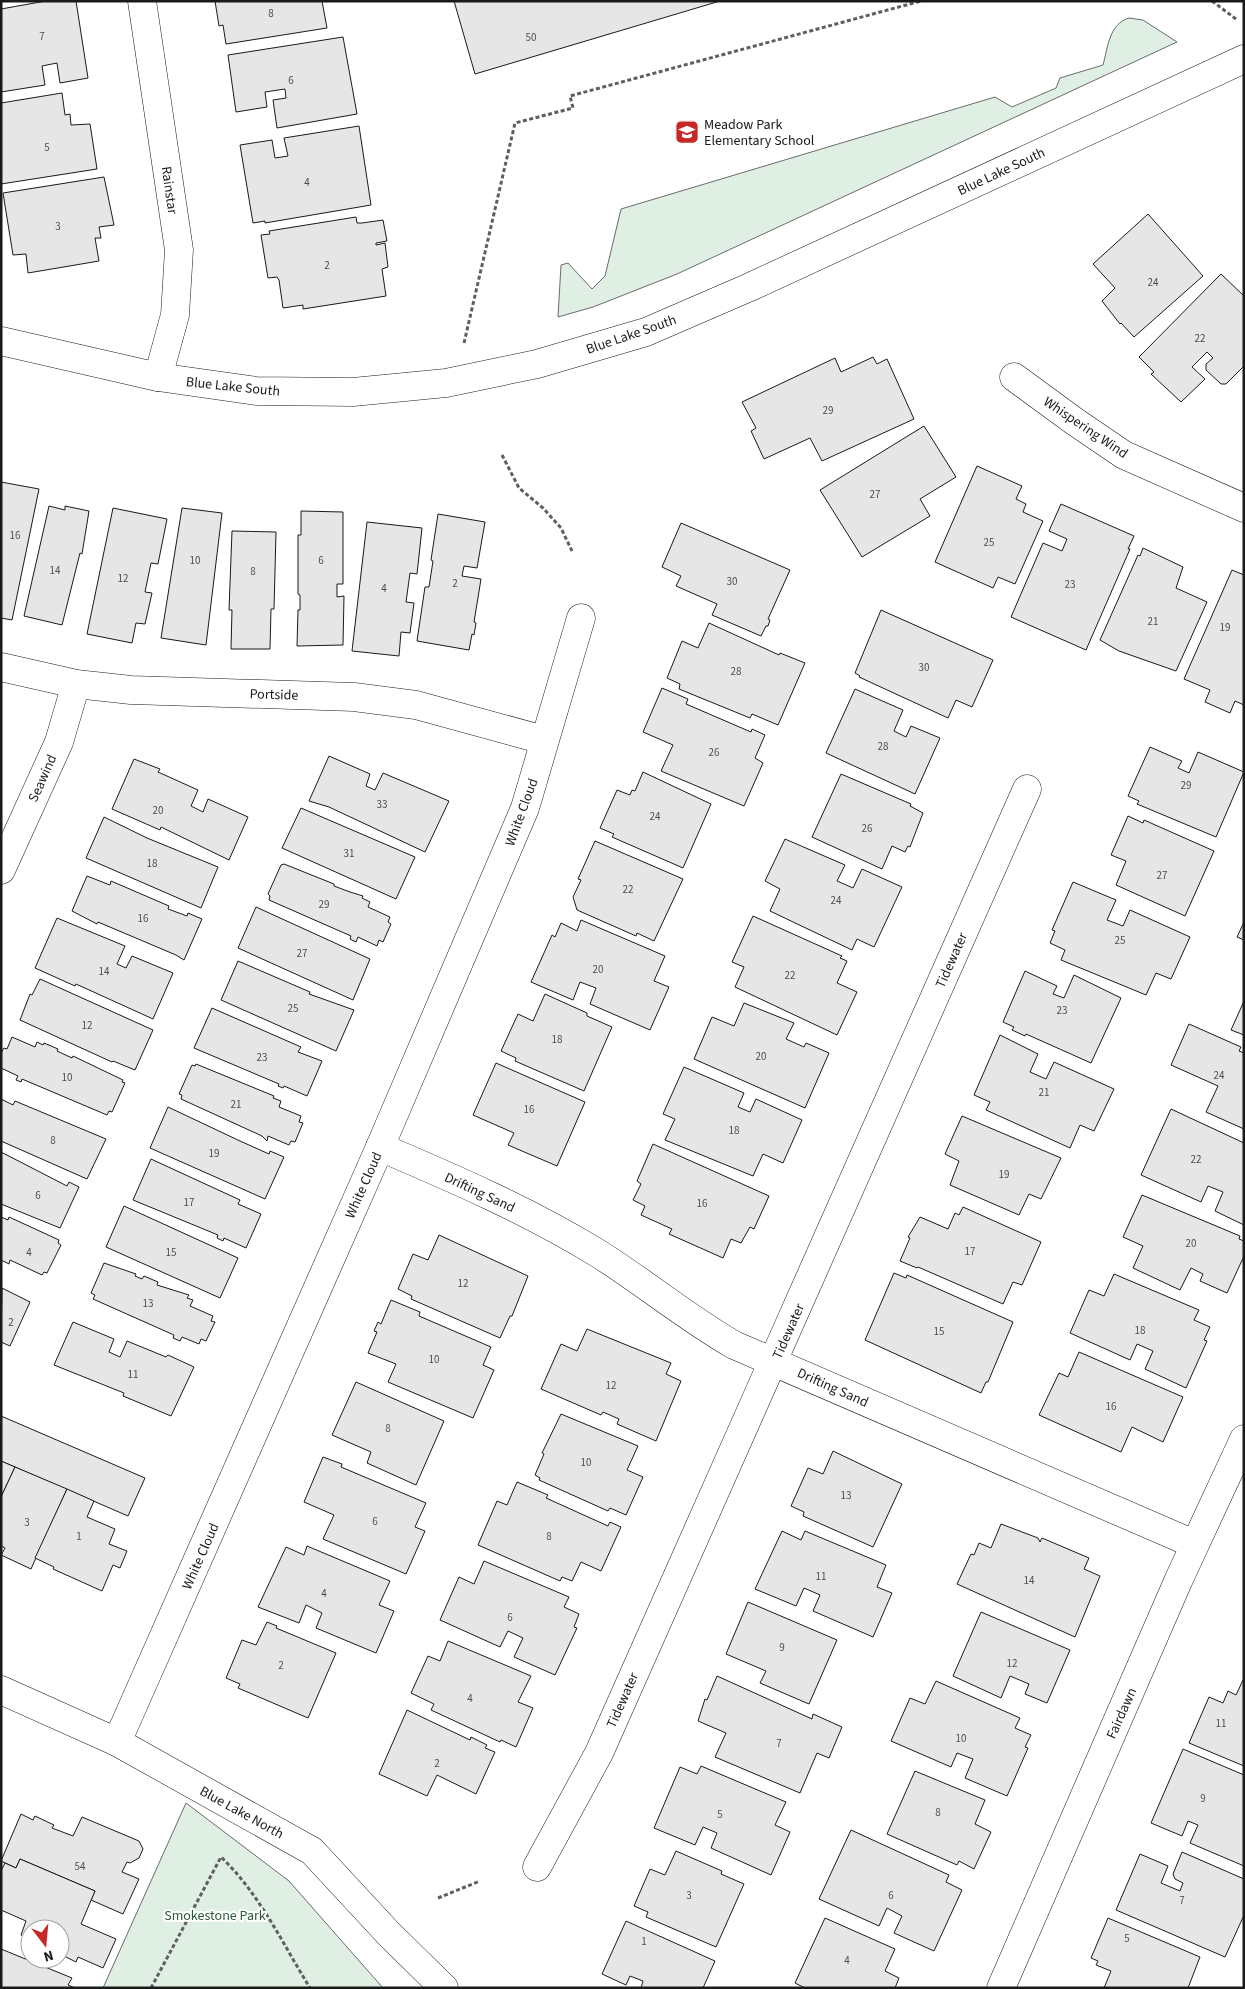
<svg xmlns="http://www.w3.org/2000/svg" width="1245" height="1989" viewBox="0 0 1245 1989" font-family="'Source Sans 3',sans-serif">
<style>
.green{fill:#e0efe3;stroke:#6a6a6a}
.building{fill:#e6e6e6;stroke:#1a1a1a}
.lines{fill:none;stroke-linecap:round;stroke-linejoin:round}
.street-casing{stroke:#1a1a1a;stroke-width:29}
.secondary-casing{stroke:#1a1a1a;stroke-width:29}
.path{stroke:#5f5f5f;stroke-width:3;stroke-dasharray:4 2.5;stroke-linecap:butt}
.street{stroke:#fff;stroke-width:28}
.secondary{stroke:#fff;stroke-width:28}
.labels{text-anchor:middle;stroke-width:4;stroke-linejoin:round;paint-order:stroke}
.number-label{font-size:11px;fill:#4d4d4d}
.poi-label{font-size:14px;fill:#1a1a1a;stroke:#fff;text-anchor:start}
.street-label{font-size:14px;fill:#1a1a1a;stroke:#fff}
.park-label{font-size:14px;fill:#2b5a34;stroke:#fff}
</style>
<rect width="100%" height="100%" fill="#fff"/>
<g class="green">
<path d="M1129,18L1143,20L1177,42L677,274L593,307L558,317L561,265L568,263L592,289L605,276L621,209L995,97L1012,107L1056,88L1060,78L1103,65C1108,47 1109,24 1129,18Z"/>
<polygon points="186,1803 289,1881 383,1988 103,1988"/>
</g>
<g class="building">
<polygon points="46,1 76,1 88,78 60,83 57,63 42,66 45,85 1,92 1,9"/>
<polygon points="215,1 322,1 327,28 226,44 223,25 219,26"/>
<polygon points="454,1 720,1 475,74"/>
<polygon points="343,37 357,114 277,128 273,100 286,98 285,89 265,92 267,107 236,112 228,55"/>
<polygon points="62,93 65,115 70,114 71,125 90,124 97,169 1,184 1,103"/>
<polygon points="359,126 371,205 265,223 265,221 253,223 240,145 272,140 275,158 288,156 284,138"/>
<polygon points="104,177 114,225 99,227 101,238 95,238 99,261 28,273 26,254 13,255 3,193"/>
<polygon points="1148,214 1203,276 1134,337 1121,323 1120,324 1102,301 1115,288 1093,264"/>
<polygon points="356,217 357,223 362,223 383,220 387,241 376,243 376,245 385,243 388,267 382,269 386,296 303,309 303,305 283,308 279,280 277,277 268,278 261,235 270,234 269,231"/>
<polygon points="1221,274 1244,296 1244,366 1226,384 1221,384 1206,370 1206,364 1213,358 1207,352 1192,367 1205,379 1181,402 1151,374 1154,372 1139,357"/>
<polygon points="873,357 877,364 887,359 914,419 822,461 810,438 764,459 751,431 756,428 742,402 835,358 841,372"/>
<polygon points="924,426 956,477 920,499 930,516 862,557 820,490"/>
<polygon points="977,466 1022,486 1016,499 1026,504 1023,512 1043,521 1015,584 998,577 993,588 935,562"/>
<polygon points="1,482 39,489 12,620 1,618"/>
<polygon points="1061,504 1134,536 1128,549 1130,549 1086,650 1011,617 1043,543 1062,551 1067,539 1049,531"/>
<polygon points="49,506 65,510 65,506 89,511 82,554 80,553 62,625 24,616"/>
<polygon points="113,508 167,519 158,564 151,563 145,592 152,593 145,624 136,623 132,643 87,634"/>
<polygon points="182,508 222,513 206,645 161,638"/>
<polygon points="301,511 343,512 343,584 337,584 337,597 344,596 343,645 297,646 298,610 300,610 300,595 298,594 298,535 301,535"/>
<polygon points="438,514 485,522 477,568 464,566 462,576 481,579 474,622 476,623 474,635 472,634 469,650 417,641 425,587 429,587 433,561 431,560"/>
<polygon points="367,522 422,528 417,574 410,573 406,602 414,603 410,633 401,632 399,656 352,651"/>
<polygon points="681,523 790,570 768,619 770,620 768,626 766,626 761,636 712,615 717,604 676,586 681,576 662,567"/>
<polygon points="232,531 276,532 274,609 271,609 270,649 231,649 232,610 229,610"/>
<polygon points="1143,548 1183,567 1176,588 1207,602 1176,671 1119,651 1100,640 1138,555 1140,556"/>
<polygon points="1232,570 1244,575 1244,705 1235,701 1230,713 1205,702 1210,690 1184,679"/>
<polygon points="881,610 993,660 972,707 956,700 948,718 859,677 860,676 855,673"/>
<polygon points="709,623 779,655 780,653 805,663 778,725 752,714 750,718 679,689 680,684 667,678 682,641 698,648"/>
<polygon points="662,688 688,699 686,704 751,732 752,729 765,735 755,758 763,763 744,806 661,771 673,745 643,732"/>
<polygon points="855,689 903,710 894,731 906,737 911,726 940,738 915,794 826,753"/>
<polygon points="1150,747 1182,761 1178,768 1189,773 1198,752 1244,772 1216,837 1137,804 1139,801 1128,796"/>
<polygon points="329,756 370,774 366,786 375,790 383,773 449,801 425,852 329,807 309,801"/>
<polygon points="134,759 160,769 158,772 198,790 191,806 203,812 208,799 248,817 229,860 161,827 160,830 112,809"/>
<polygon points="643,772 711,804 683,868 612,837 614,834 600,828 617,790 630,795 632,790 635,791"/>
<polygon points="841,774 911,804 910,806 923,813 910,847 908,846 905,852 892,846 882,869 812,837"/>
<polygon points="301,808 415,857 396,899 282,848"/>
<polygon points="1128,816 1143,823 1144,820 1214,851 1185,916 1116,885 1126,861 1111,855"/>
<polygon points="104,817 147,838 218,867 201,908 86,858"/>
<polygon points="785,839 845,865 837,881 853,888 862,869 902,887 874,947 857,939 852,950 770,911 780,889 765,881"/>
<polygon points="595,841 683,879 654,941 637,933 636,936 577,910 573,897 581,880 578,879"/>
<polygon points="284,864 334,884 334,886 350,892 363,896 362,898 370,902 368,907 390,917 388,922 391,924 383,942 379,940 377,946 358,937 356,942 350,939 351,936 269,900 270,896 268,894 281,865"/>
<polygon points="87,876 110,885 111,881 169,906 168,909 187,916 188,913 202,919 184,960 176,955 98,922 97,924 72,911"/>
<polygon points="1073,882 1116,900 1107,920 1123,926 1130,910 1190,937 1171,979 1156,973 1146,995 1061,960 1065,950 1050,943 1055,931 1052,930"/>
<polygon points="256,907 370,959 353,1000 238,948"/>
<polygon points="753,916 842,956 840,958 847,961 837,983 857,992 837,1035 735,987 744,967 732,962"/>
<polygon points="57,918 125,946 117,964 126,968 132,956 173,973 153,1019 76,984 75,986 35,968"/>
<polygon points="581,920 665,956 654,981 669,987 650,1030 590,1004 596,988 580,982 573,1000 531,982 552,935 555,937 561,923 577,931"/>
<polygon points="1244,922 1244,940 1237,937"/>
<polygon points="238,961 310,992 309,994 354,1010 336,1051 221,1000"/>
<polygon points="1025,971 1057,986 1053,994 1064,998 1074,975 1121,998 1091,1063 1026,1034 1025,1036 1012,1030 1014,1027 1003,1022"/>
<polygon points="40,979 153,1030 135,1070 113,1061 112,1062 20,1020 30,994 32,995"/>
<polygon points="545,994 587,1013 587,1016 612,1027 584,1091 515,1061 516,1058 501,1051 518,1014 533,1021"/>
<polygon points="1244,1001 1244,1035 1231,1030"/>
<polygon points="744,1003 794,1023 786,1039 804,1047 806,1043 829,1053 805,1108 694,1059 712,1017 734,1026"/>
<polygon points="212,1008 301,1047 298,1052 322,1061 307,1096 284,1086 283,1088 278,1086 279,1084 194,1048"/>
<polygon points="1189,1024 1241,1047 1239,1051 1244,1053 1244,1129 1206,1112 1218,1086 1171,1065"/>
<polygon points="1000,1035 1038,1054 1030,1072 1046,1079 1054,1062 1114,1089 1094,1131 1080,1125 1070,1148 986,1110 990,1102 974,1095"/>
<polygon points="12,1037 35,1047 37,1042 43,1045 44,1043 58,1049 57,1051 72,1058 73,1056 123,1080 122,1082 125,1083 112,1112 109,1111 107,1115 22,1079 21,1082 16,1080 18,1076 1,1068 1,1053 4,1048 7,1049"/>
<polygon points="496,1063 585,1102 557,1166 508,1145 514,1133 473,1115"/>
<polygon points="196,1064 274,1096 273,1098 281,1101 279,1107 301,1116 299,1122 303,1123 295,1142 291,1141 289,1145 268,1136 267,1141 262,1136 181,1099 182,1095 179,1094 192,1065 195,1066"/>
<polygon points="684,1067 744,1093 738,1107 750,1112 756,1099 802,1120 783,1163 763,1154 753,1176 665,1140 675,1119 663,1114"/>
<polygon points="1,1099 13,1105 15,1101 106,1139 87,1179 1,1141"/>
<polygon points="168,1107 240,1141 269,1154 270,1151 284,1157 265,1199 150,1148"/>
<polygon points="1171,1109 1244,1143 1244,1225 1215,1211 1223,1192 1208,1186 1201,1202 1141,1175"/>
<polygon points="962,1116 1061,1158 1041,1199 1029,1194 1019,1215 950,1185 959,1161 945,1154"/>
<polygon points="653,1144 769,1196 754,1229 750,1227 741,1243 731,1239 723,1258 669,1234 672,1229 641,1215 645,1206 633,1200 641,1184 637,1181"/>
<polygon points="1,1152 67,1186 69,1182 79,1187 60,1228 1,1204"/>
<polygon points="151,1159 240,1200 238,1204 261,1214 246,1248 224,1238 223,1241 217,1238 218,1235 133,1200"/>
<polygon points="1142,1195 1240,1236 1239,1239 1244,1241 1244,1256 1227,1293 1200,1281 1203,1274 1191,1268 1180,1290 1133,1268 1143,1246 1123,1237"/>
<polygon points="124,1206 238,1258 220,1298 106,1247"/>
<polygon points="963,1207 1041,1242 1022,1285 1013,1282 1003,1304 918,1267 917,1268 900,1261 910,1238 908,1237 920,1217 948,1229 955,1213 959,1215"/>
<polygon points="1,1217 8,1220 9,1217 59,1240 58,1243 61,1245 47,1273 44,1272 42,1275 10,1260 9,1264 1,1260"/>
<polygon points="439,1235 528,1276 512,1316 510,1316 500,1338 411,1299 412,1296 398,1289 413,1254 428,1260"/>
<polygon points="104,1263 136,1274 135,1276 142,1279 144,1276 158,1282 157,1285 189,1295 187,1298 193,1300 190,1306 213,1316 211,1321 215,1322 206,1341 201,1339 199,1344 182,1337 180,1341 173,1338 174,1335 93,1299 95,1295 91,1293"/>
<polygon points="894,1273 906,1278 907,1275 1013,1322 988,1382 986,1382 981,1393 865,1340"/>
<polygon points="1114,1274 1199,1310 1194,1320 1210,1327 1204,1340 1207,1341 1186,1388 1145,1369 1153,1351 1137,1344 1130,1360 1070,1333 1089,1290 1104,1296"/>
<polygon points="2,1288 30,1302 10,1346 1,1342"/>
<polygon points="391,1300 420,1312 419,1316 491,1347 483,1365 494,1370 473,1418 388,1382 396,1364 368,1353 377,1332 374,1331 378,1322 381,1324"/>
<polygon points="73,1322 114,1339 109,1352 120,1357 127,1341 166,1357 168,1355 194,1367 171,1416 123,1396 124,1393 54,1365"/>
<polygon points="587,1329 671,1363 666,1374 681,1381 656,1441 617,1424 619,1419 603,1412 601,1415 541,1389 561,1344 577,1351"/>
<polygon points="1079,1352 1183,1397 1163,1442 1132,1427 1121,1452 1039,1415 1059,1373 1068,1377"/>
<polygon points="356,1382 444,1421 416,1485 367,1463 371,1452 332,1435"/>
<polygon points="561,1414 638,1446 627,1470 643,1477 626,1515 610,1508 608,1511 539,1480 540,1478 535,1475 544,1454 542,1453"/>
<polygon points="1,1416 145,1478 128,1516 1,1461"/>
<polygon points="833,1451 902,1484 873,1547 803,1516 804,1512 791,1506 808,1468 823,1474"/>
<polygon points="323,1457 342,1464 341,1467 426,1503 415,1527 425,1531 406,1574 323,1539 334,1515 304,1502"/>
<polygon points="1,1461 15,1467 1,1497"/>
<polygon points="15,1467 67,1489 31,1569 1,1555 5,1548 1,1546 1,1497"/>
<polygon points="517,1482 548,1495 546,1498 608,1526 610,1522 621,1527 601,1571 581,1562 572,1581 562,1577 560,1581 478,1545 497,1501 507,1505"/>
<polygon points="67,1489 94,1501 87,1517 115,1529 109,1544 127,1551 120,1568 113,1565 102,1591 53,1569 54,1567 35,1558"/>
<polygon points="1001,1524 1038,1538 1040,1542 1042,1538 1089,1558 1084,1569 1100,1576 1075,1637 957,1584 971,1554 974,1555 979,1543 991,1548"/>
<polygon points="782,1531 801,1540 805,1531 886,1565 877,1587 892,1593 873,1637 813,1611 820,1595 804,1588 796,1606 755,1589"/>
<polygon points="307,1546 390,1581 379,1605 394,1611 376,1653 316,1628 322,1613 306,1605 299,1623 258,1607 286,1547 304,1555"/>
<polygon points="484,1561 569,1597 564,1607 579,1614 574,1627 577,1628 555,1675 514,1657 523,1638 508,1631 500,1647 440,1620 459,1577 474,1584"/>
<polygon points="748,1602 837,1640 809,1704 760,1683 766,1671 726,1654"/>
<polygon points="981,1612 1070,1650 1047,1703 1025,1694 1029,1684 1010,1676 1001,1698 953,1676"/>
<polygon points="267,1622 277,1626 276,1628 336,1653 308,1718 238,1688 240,1684 226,1678 242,1640 256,1645"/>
<polygon points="448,1641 531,1676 518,1702 533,1708 516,1747 501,1740 500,1742 431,1710 434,1704 411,1693 428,1656 440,1661"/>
<polygon points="717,1676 812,1719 813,1714 842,1727 829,1758 817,1753 800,1793 715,1757 726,1733 698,1721 705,1699 707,1700"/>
<polygon points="1244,1678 1244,1766 1189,1743 1209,1697 1223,1703 1228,1691 1236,1695"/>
<polygon points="936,1681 1020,1718 1015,1728 1031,1735 1025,1747 1028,1748 1007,1796 965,1778 973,1759 957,1753 951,1767 891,1741 910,1698 925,1704"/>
<polygon points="407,1710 470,1740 471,1737 487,1745 485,1748 495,1752 476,1794 437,1775 427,1796 379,1774"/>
<polygon points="1183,1749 1244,1775 1244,1866 1190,1843 1198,1825 1188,1821 1182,1836 1151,1823"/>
<polygon points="701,1766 786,1802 775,1825 790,1832 771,1875 711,1848 717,1833 703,1827 695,1845 654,1828 680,1767 697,1774"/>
<polygon points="915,1771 985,1800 975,1824 991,1832 974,1869 959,1861 957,1865 887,1834"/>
<polygon points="21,1814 33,1820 35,1816 54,1825 52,1828 73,1836 82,1817 139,1841 143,1849 139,1858 130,1863 127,1862 122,1872 139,1879 123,1914 91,1900 95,1891 20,1859 16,1868 1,1861"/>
<polygon points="851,1830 949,1875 946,1882 962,1890 934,1951 894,1933 902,1916 887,1908 879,1926 819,1899"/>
<polygon points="676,1851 722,1871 721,1874 744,1884 716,1947 646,1917 648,1912 634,1906 650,1869 665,1875"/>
<polygon points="1182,1852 1244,1879 1244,1915 1225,1957 1116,1910 1140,1854 1168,1866 1161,1883 1180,1891 1183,1883 1175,1879 1173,1874"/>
<polygon points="20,1859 95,1891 81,1924 116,1939 103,1968 78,1957 76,1962 60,1954 60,1929 30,1929 30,1939 21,1935 26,1921 1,1910 1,1871 5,1863 16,1868"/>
<polygon points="825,1918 895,1949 885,1971 899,1978 895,1988 805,1988 795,1983"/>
<polygon points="1108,1918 1200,1957 1188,1988 1104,1988 1111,1971 1096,1965 1098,1961 1091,1958"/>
<polygon points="626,1921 715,1961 703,1988 641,1988 643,1981 630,1976 626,1985 602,1974"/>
<polygon points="1,1949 72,1978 68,1985 75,1988 1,1988"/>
</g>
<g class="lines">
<g class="street-casing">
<g id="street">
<polyline points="142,1 179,250 175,315 158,377"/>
<polyline points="1014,377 1074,421 1124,455 1244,508"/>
<polyline points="1,667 76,684 131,690 354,697 416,705 544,740"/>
<polyline points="1,870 59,742 76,684"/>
<path d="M380,1147C455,1179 529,1211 599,1254C645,1283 687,1318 734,1345L1194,1544"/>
<polyline points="117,1742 380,1147 525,808 581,618"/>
<polyline points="537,1867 599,1753 1027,789"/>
<polyline points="1001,1988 1179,1579 1244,1439"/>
</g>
</g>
<g class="secondary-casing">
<g id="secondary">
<polyline points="1,341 158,377 256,391 353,392 446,383 537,364 646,332 750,287 1244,59"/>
<polyline points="1,1690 117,1742 312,1851 389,1934 444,1988"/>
</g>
</g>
<g class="path">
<polyline points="1212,1 1236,19"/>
<polyline points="464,343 515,123 573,108 570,96 921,1"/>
<polyline points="502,455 519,488 543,508 561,528 572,551"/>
<polyline points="438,1898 480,1881"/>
<path d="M151,1988L221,1857C259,1893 283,1944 310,1988"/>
</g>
<use href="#street" class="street"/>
<use href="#secondary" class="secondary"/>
</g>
<defs>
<g id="school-square" transform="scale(1.25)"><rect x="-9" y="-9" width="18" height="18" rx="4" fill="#c62828" stroke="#fff"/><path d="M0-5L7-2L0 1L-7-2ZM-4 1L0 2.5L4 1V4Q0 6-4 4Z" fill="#fff"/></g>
</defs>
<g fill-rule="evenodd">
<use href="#school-square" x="687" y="132"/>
</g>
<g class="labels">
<g class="number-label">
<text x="271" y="17">8</text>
<text x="42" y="40">7</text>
<text x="531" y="41">50</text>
<text x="291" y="84">6</text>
<text x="47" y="151">5</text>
<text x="307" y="186">4</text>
<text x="58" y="230">3</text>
<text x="327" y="269">2</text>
<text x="1153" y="286">24</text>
<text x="1200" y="342">22</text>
<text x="828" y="414">29</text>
<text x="875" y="498">27</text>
<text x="15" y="539">16</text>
<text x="989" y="546">25</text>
<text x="195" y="564">10</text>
<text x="321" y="564">6</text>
<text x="55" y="574">14</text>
<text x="253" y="575">8</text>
<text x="123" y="582">12</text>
<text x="732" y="585">30</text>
<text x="455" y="587">2</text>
<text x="1070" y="588">23</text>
<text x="384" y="592">4</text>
<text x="1153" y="625">21</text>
<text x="1225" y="631">19</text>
<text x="924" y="671">30</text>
<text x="736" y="675">28</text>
<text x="883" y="750">28</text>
<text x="714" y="756">26</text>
<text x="1186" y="789">29</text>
<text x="382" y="808">33</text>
<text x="158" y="814">20</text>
<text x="655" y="820">24</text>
<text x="867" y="832">26</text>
<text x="349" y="857">31</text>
<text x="152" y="867">18</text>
<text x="1162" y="879">27</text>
<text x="628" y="893">22</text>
<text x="836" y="904">24</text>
<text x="324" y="908">29</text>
<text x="143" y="922">16</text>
<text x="1120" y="944">25</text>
<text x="302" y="957">27</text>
<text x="598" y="973">20</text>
<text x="104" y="975">14</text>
<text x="790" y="979">22</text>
<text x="293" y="1012">25</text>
<text x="1062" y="1014">23</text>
<text x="87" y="1029">12</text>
<text x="557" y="1043">18</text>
<text x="761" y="1060">20</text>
<text x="262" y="1061">23</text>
<text x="1219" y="1079">24</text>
<text x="67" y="1081">10</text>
<text x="1044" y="1096">21</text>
<text x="236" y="1108">21</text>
<text x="529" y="1113">16</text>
<text x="734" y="1134">18</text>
<text x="53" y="1144">8</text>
<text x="214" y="1157">19</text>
<text x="1196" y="1163">22</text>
<text x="1004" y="1178">19</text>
<text x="38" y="1199">6</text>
<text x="189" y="1206">17</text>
<text x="702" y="1207">16</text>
<text x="1191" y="1247">20</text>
<text x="970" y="1255">17</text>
<text x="29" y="1256">4</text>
<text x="171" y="1256">15</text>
<text x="463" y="1287">12</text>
<text x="148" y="1307">13</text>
<text x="11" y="1326">2</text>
<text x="1140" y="1334">18</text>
<text x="939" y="1335">15</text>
<text x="434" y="1363">10</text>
<text x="133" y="1378">11</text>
<text x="611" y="1389">12</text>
<text x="1111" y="1410">16</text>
<text x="388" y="1432">8</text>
<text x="586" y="1466">10</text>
<text x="846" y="1499">13</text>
<text x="375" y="1525">6</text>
<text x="27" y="1526">3</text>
<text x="79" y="1540">1</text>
<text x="549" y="1540">8</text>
<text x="821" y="1580">11</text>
<text x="1029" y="1584">14</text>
<text x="324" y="1597">4</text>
<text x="510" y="1621">6</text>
<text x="782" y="1651">9</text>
<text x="1012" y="1667">12</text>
<text x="281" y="1669">2</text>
<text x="470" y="1702">4</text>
<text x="1221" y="1727">11</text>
<text x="961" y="1742">10</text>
<text x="779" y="1747">7</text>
<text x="437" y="1767">2</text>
<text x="1203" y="1802">9</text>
<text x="938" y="1816">8</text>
<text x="720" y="1818">5</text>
<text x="80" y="1870">54</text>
<text x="689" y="1899">3</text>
<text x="891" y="1899">6</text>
<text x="1182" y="1904">7</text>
<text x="1127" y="1942">5</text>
<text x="644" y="1945">1</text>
<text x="847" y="1964">4</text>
</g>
<g class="poi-label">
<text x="704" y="129">Meadow Park<tspan x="704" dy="16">Elementary School</tspan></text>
</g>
<g class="street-label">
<text transform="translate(1001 171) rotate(-25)" y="5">Blue Lake South</text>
<text transform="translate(170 190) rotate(82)" y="5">Rainstar</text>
<text transform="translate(631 334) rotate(-19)" y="5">Blue Lake South</text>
<text transform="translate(233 386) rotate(6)" y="5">Blue Lake South</text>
<text transform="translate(1086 427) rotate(34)" y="5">Whispering Wind</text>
<text transform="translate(274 694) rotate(2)" y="5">Portside</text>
<text transform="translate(42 778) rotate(-66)" y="5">Seawind</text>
<text transform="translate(521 812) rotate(-70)" y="5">White Cloud</text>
<text transform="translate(951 960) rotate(-66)" y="5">Tidewater</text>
<text transform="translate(363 1185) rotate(-66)" y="5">White Cloud</text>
<text transform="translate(480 1192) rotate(25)" y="5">Drifting Sand</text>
<text transform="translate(788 1331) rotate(-66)" y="5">Tidewater</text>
<text transform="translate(833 1387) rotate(24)" y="5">Drifting Sand</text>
<text transform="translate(200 1556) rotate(-66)" y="5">White Cloud</text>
<text transform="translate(622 1700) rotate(-66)" y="5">Tidewater</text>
<text transform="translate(1121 1713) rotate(-66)" y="5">Fairdawn</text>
<text transform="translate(242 1812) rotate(29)" y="5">Blue Lake North</text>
</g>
<g class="park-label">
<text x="215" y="1920">Smokestone Park</text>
</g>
</g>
<rect width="1245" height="1989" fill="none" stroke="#1a1a1a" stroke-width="5"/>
<g transform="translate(45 1944) rotate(164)"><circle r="24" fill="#ffffff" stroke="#a3a3a3"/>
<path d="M0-4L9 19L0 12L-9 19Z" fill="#c62828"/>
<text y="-8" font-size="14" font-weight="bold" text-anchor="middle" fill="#1a1a1a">N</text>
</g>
</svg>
